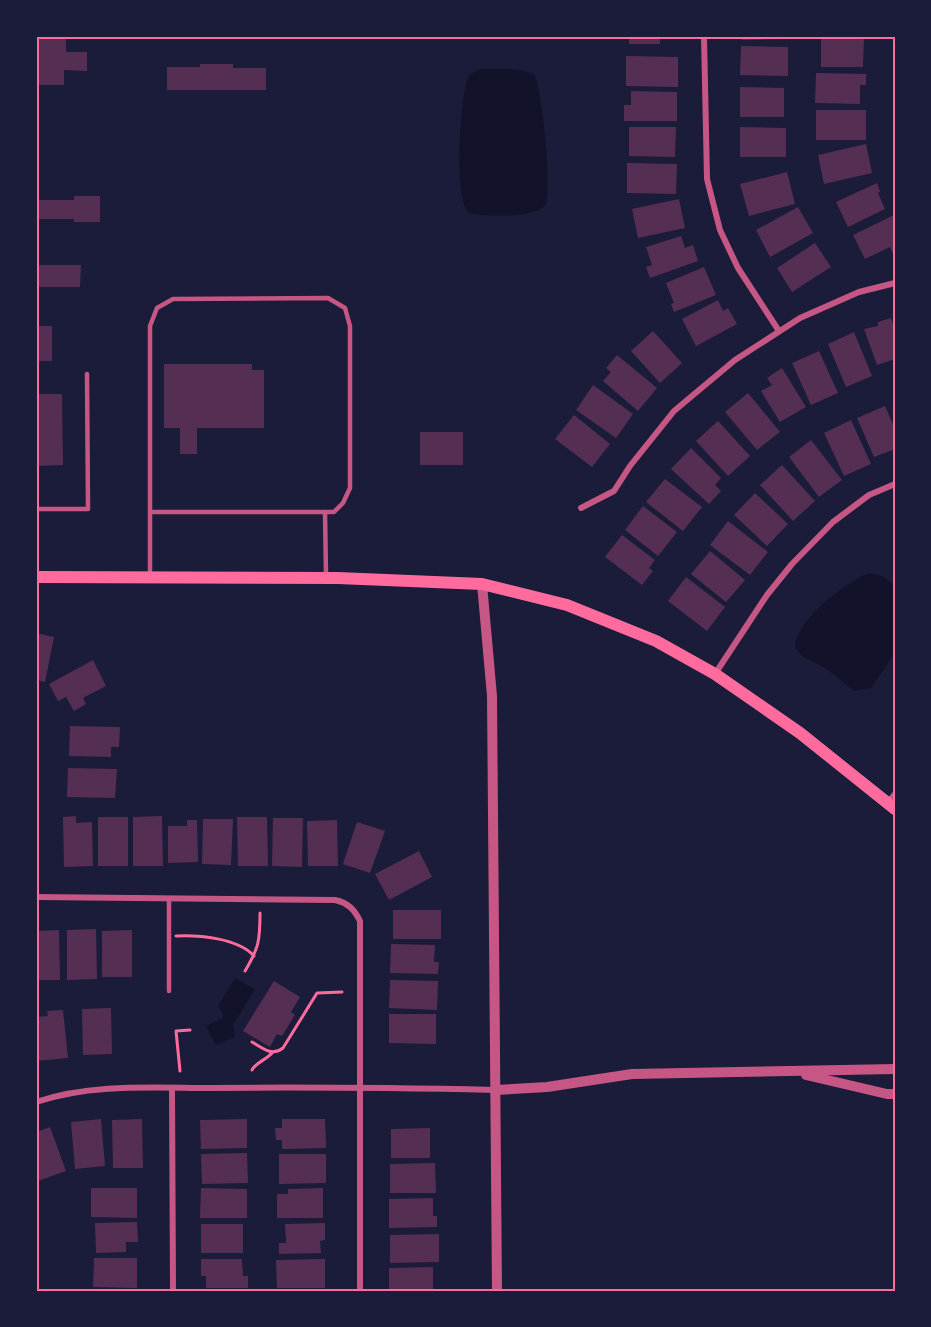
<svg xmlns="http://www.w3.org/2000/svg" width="931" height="1327" viewBox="0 0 931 1327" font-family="'Roboto Serif',serif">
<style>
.water{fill:#12122b}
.building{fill:#542f53}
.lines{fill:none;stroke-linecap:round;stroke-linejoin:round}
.path{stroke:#ff6b9d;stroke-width:3}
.service{stroke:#c65784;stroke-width:4.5}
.minor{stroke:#c65784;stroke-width:6}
.tertiary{stroke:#c65784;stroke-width:10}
.secondary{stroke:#ff6b9d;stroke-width:12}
.neatline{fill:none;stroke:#ff6b9d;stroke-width:2}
</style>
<rect width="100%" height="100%" fill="#1b1b3a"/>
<g class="water">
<path d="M480,69C498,70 520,66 535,76C542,93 553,190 545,205C538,218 482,217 469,213C453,200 460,94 469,75Z"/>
<path d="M870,573L882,576L895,586V653L871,688L854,691L827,669L802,656L795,647C795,622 847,580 870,573Z"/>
<polygon points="235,978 254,989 254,991 233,1025 235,1037 216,1045 206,1026 223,1018 223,1014 218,1006"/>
</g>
<g class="building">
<polygon points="36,36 66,36 66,52 87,52 87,71 64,70 64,85 36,85"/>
<rect x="629" y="36" width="31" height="8"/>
<polygon points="741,36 783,36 783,39 741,40"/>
<polygon points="821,37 864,38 863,67 821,67"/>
<polygon points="741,46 788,47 788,76 740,75"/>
<polygon points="626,56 678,57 678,87 626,86"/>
<polygon points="200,64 233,64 233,68 266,68 266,90 167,90 167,67 200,67"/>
<polygon points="816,73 866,74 866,85 860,85 860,104 815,103"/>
<polygon points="740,87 784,88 784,117 740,117"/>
<polygon points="631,91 677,92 677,121 624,121 624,105 631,105"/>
<rect x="816" y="110" width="50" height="30"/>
<polygon points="629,127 676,127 675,157 629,156"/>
<polygon points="740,127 786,128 786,157 740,157"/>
<polygon points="866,144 872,173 824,184 818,155"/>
<polygon points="627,163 677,164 676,194 627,193"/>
<polygon points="787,172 795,204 749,216 740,184"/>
<polygon points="877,183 880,191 878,193 885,209 848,227 836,202"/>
<polygon points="74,196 100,196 100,222 74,222 74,219 36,219 36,200 74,200"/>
<polygon points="679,199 685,228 638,238 632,209"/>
<polygon points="798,207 813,233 770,257 756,230"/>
<polygon points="894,215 895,258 890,247 865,259 853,235"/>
<polygon points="681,236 685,248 693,245 698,261 650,278 646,267 652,265 646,247"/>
<polygon points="815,243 831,267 792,292 777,268"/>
<polygon points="36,265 81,265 80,287 36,287"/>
<polygon points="704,267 716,295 674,312 671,304 674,303 666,283"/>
<polygon points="718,300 723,311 728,308 737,324 696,346 682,319"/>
<polygon points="891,318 895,330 895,359 877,365 864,329 878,326 878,322"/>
<rect x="36" y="326" width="16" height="35"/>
<polygon points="653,331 682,363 660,383 631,351"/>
<polygon points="854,332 872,376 846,387 828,344"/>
<polygon points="819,351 838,393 811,405 792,363"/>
<polygon points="617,355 657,388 638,411 603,381 611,372 606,368"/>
<polygon points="164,364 252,364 252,370 264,370 264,428 197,428 197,454 180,454 180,428 164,428"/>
<polygon points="782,368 806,407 780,422 761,391 772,385 767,378"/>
<polygon points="593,385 633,414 616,438 576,410"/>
<polygon points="748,393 780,432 757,450 725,412"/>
<polygon points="36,394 62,394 63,465 36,466"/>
<polygon points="885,406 895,429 895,449 874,457 857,418"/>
<polygon points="574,415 610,444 592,467 555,439"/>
<polygon points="851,420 871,464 844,476 824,433"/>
<polygon points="718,421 750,456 728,476 696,441"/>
<rect x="420" y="432" width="43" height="33"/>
<polygon points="811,440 842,480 819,497 789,457"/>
<polygon points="691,448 721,478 715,485 721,491 709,504 671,469"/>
<polygon points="782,465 815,501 793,521 760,485"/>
<polygon points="665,479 702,507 683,531 646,502"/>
<polygon points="755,493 788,524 767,546 734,515"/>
<polygon points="643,506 677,532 658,556 625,530"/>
<polygon points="728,521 768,552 750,575 710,545"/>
<polygon points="622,535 655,560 649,568 653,571 642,585 605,557"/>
<polygon points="710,551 745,580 726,602 691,574"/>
<polygon points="686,577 725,607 707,631 668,601"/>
<polygon points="36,633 54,637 45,682 36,680"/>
<polygon points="93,660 106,686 83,698 86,704 74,711 66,697 58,701 49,684"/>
<polygon points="70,726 120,727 119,747 111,747 111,757 69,756"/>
<polygon points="68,768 117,769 115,798 67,797"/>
<polygon points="76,816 76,823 92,822 93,866 64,867 63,817"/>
<polygon points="162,816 163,866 133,866 133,817"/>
<rect x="98" y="817" width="30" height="49"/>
<polygon points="237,817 267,817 268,866 238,866"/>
<polygon points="273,818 303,818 302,867 272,866"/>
<polygon points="203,819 233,819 231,865 202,864"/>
<polygon points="187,820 197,820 198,862 168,863 168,826 187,826"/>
<polygon points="337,820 338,866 308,866 307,821"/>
<polygon points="357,822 385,831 370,873 343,864"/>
<polygon points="419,851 432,877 389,900 375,874"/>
<rect x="393" y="910" width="48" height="29"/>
<polygon points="96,929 97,979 67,980 67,930"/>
<polygon points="59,930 60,980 36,980 36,931"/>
<polygon points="132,930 132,977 102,977 102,931"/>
<polygon points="391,944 435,945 434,962 439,962 438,974 390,973"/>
<polygon points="390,980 438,981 437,1010 389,1008"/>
<polygon points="274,981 300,997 291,1012 295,1015 282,1036 277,1034 270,1047 243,1031"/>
<polygon points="111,1008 112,1054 83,1055 82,1009"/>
<polygon points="63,1010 68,1058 36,1061 36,1017 48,1016 47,1011"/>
<polygon points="389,1014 436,1014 436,1044 389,1043"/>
<polygon points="101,1119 105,1166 75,1169 71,1122"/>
<polygon points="142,1119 143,1168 113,1168 112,1120"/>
<polygon points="247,1119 247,1148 201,1149 200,1120"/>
<polygon points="282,1119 325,1119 326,1148 282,1149 282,1140 276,1140 275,1128 282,1128"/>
<polygon points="50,1127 66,1171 38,1181 36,1132"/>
<polygon points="430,1128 430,1158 391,1158 391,1129"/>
<polygon points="247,1153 248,1183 202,1184 201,1154"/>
<polygon points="279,1154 326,1154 326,1183 279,1184"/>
<polygon points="435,1163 436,1193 390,1193 390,1164"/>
<polygon points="91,1188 137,1188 137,1218 91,1217"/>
<polygon points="201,1188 247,1189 247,1218 200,1218"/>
<polygon points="323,1188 323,1218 277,1218 277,1194 288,1194 288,1189"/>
<polygon points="433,1198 433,1216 437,1216 437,1227 389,1228 389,1199"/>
<polygon points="137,1222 138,1242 126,1242 126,1252 96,1253 95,1223"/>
<polygon points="325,1223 325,1240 320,1241 321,1253 279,1254 279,1243 286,1243 285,1224"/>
<rect x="201" y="1224" width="42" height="29"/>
<polygon points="439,1234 439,1262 390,1263 390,1235"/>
<polygon points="94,1258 137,1258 137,1288 93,1287"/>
<polygon points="201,1259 242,1259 243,1276 248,1276 248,1288 206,1288 206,1276 201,1276"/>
<polygon points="325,1259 325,1288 277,1288 276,1260"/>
<polygon points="433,1267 433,1291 389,1291 389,1268"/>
</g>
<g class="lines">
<g class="path">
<path d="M176,936C199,935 238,938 254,956"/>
<path d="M245,971C259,948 260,940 260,913"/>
<path d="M252,1042C262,1048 272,1057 283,1048L317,993L342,992"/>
<path d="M252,1070C254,1064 267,1059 272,1053"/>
<polyline points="180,1071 176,1031 190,1030"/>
</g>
<g class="service">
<polyline points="36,509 88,509 87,374"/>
<polyline points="150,512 150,326 157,308 173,299 328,298 345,308 350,326 350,488 343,503 334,512 325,512"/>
<polyline points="150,576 150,512 325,512 326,576"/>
<polyline points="887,802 895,793"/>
<polyline points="169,898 169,991"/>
</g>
<g class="minor">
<polyline points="704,36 707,179 720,230 738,268 779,331"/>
<polyline points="581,508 614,491 630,466 674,411 735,360 800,318 859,292 895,283"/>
<polyline points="715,674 767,595 792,564 833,522 869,495 895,484"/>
<path d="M36,897L335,900C348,903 354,909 360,921V1291"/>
<polyline points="172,1088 173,1291"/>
<path d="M36,1102C92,1083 154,1088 213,1088C307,1087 401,1088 496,1090"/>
</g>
<g class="tertiary">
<polyline points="482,584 492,696 497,1291"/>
<polyline points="806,1075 887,1094 895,1094"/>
<polyline points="496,1090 547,1087 632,1074 895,1069"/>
</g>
<polyline class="secondary" points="36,577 338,578 482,584 567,605 656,641 715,674 800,733 895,809"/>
</g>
<rect width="931" height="1327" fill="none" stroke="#1b1b3a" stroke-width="75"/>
<rect x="38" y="38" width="856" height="1252" class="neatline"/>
</svg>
